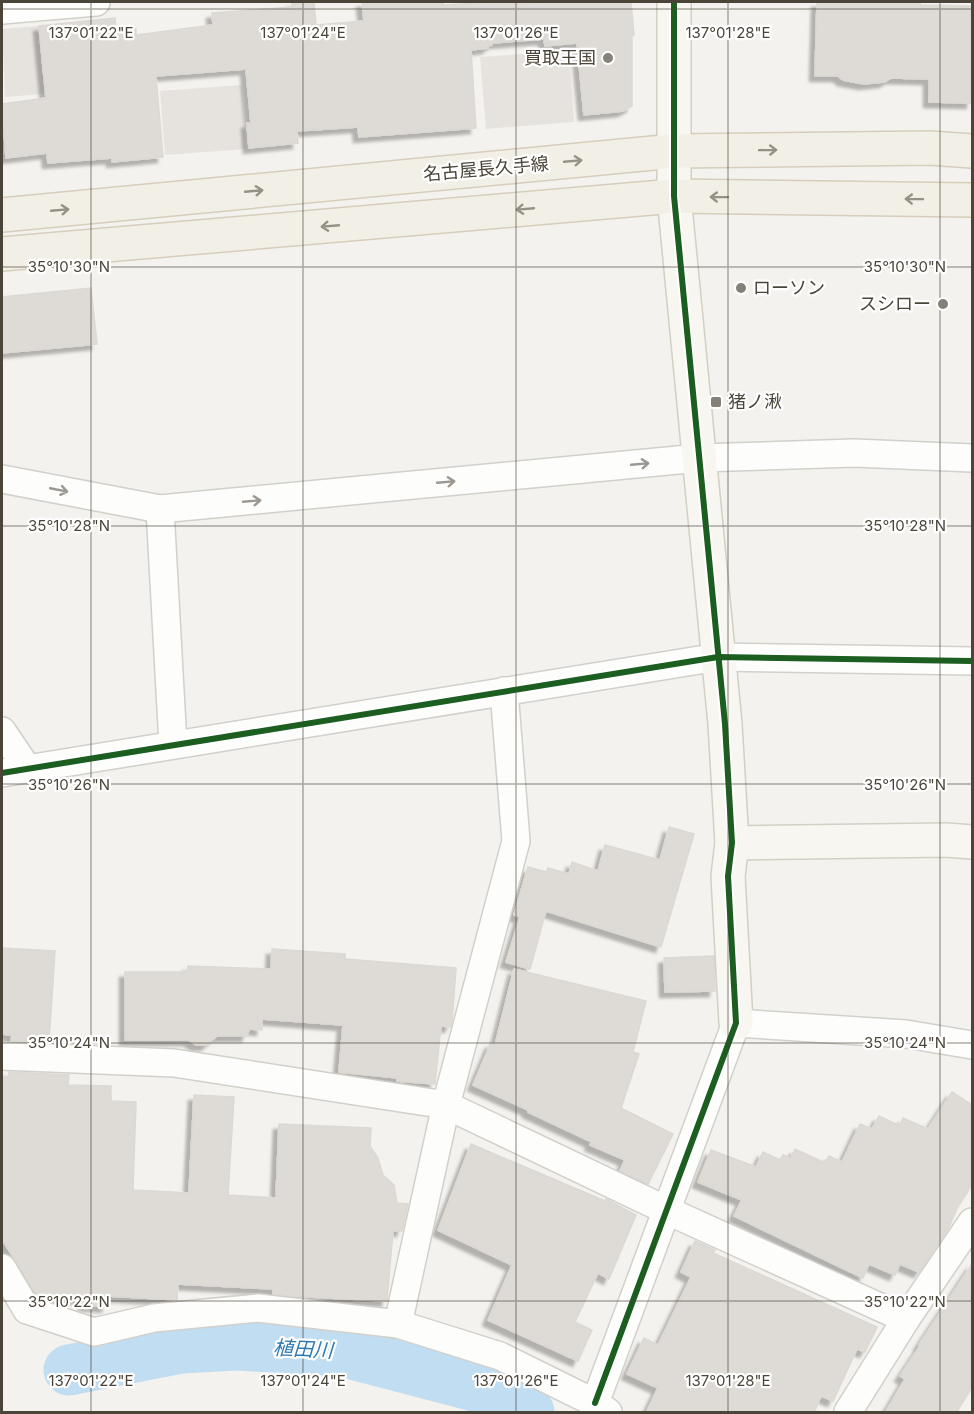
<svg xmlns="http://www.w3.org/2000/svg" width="974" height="1414" viewBox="0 0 974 1414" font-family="Inter,'Noto Sans JP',sans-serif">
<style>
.parking{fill:#e6e3df}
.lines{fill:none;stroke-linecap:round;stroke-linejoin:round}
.river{stroke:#c0ddf1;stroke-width:51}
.building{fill:#dedbd6;stroke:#dcd9d4;stroke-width:1.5;filter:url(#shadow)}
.street-casing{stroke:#d2d0cb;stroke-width:30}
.secondary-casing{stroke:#d3cfc5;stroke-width:36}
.primary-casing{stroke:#d6cebb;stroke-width:36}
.street{stroke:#fdfdfc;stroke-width:27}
.secondary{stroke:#f7f6f1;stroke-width:33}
.primary{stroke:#f2efe6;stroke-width:33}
.cycleway-casing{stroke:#fff;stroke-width:10}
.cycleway{stroke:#1b5e20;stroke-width:6}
.oneway{stroke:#969187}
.oneway2{stroke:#9b9791}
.ticks{fill:none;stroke:#4b4439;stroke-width:1.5;stroke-opacity:0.45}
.poi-dot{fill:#868178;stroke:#fff;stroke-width:2}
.labels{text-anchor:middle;stroke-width:4.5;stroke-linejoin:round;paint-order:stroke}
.poi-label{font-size:18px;fill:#4b4439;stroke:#fff;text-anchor:end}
.street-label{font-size:18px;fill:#4b4439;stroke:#fff}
.water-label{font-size:20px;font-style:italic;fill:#2e7ab2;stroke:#fff}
.ticks-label{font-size:15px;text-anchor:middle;fill:#4b4439;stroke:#fff;stroke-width:4.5;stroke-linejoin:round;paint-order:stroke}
</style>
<defs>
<filter id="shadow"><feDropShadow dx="-5.5" dy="5.5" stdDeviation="1.5" flood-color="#0004"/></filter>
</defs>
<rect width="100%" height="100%" fill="#f4f2ee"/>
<g class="parking">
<polygon points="39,26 42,73 69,72 71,92 5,97 2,29"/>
<polygon points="569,51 574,122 486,129 480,57"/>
<polygon points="242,85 246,149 165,155 160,91"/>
</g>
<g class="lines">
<polyline class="river" points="69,1370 181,1348 237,1345 341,1351 475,1386 529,1412"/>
</g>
<g class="building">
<polygon points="292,2 314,2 316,25 364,21 362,2 443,2 443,5 497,2 521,2 521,4 550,2 631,2 634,35 632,35 632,106 623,111 584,115 577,43 545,46 544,39 492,43 492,45 488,46 488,48 471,50 476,128 359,137 358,127 297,131 298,143 249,148 247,123 251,123 246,69 156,76 163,157 112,162 112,158 48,163 47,153 6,158 2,104 46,98 39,26 115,18 116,30 136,29 136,35 213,25 212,13 292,7"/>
<polygon points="817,2 921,2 920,5 972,6 972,103 929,102 929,79 891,78 884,82 864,84 843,80 838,76 815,76"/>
<polygon points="91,288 97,344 2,353 2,297"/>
<polygon points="669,827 694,834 661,947 546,911 530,969 506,962 520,917 514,915 528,867 546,872 548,868 569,874 572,862 598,871 605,845 660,860"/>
<polygon points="2,948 55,951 49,1042 11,1041 12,1035 2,1034"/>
<polygon points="272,949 345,954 345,959 456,968 452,1022 450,1027 441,1026 435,1084 397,1081 398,1078 339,1072 343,1025 262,1019 262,1030 249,1029 247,1036 217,1036 206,1045 196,1045 189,1040 125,1040 125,972 188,972 188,966 271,969"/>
<polygon points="714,956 715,991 665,992 664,958"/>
<polygon points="514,969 646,1001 633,1052 639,1054 621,1108 673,1134 648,1184 620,1171 625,1160 590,1145 592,1142 528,1112 528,1110 473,1085 491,1043 495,1045"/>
<polygon points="9,1072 69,1075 68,1085 111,1086 111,1101 136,1102 133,1190 189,1193 194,1095 234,1097 228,1195 276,1198 279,1124 371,1128 370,1146 378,1158 383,1175 394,1185 397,1203 408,1204 402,1231 393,1231 387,1301 288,1296 273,1294 273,1289 178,1284 177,1300 107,1296 107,1307 83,1305 84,1299 38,1297 2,1239 2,1077 9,1077"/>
<polygon points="952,1092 972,1105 972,1185 958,1206 949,1227 919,1272 900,1264 895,1275 869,1264 863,1278 734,1216 742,1200 698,1182 711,1150 756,1167 763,1152 780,1160 783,1155 791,1158 795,1149 825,1163 829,1156 842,1162 860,1124 872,1129 879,1116 900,1126 903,1118 928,1129"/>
<polygon points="471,1144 605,1201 606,1199 636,1215 609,1279 598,1273 575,1322 592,1330 578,1361 488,1320 512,1265 438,1230"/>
<polygon points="695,1241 715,1250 713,1253 877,1327 865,1352 857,1349 833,1401 821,1396 814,1413 646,1413 658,1388 627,1374 644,1338 658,1345 691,1277 681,1272"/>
<polygon points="972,1264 972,1387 956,1413 885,1413 905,1379 900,1376 920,1346 919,1345"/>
</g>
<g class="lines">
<g class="street-casing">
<g id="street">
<polyline points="2,10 96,2"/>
<polyline points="2,479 160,509 699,458 854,453 972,458"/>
<polyline points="160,509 173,745"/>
<polyline points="2,731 27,768"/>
<polyline points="2,773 718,657 972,661"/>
<polyline points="2,1056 174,1063 446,1105 668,1211 906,1319"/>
<polyline points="2,1268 27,1310 94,1332 154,1318 258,1308 398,1324 500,1356 595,1403 608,1412"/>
<polyline points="398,1324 446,1105 516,841 504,691"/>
<polyline points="595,1403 736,1023 906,1034 972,1045"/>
<polyline points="848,1412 906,1319 972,1222"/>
</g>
</g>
<g class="secondary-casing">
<g id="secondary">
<polyline points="674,2 674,196 725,724 732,843 728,876 736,1023"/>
<polyline points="732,843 946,840 972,842"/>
</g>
</g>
<g class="primary-casing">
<g id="primary">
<polyline points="2,215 674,151 930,148 972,151"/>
<polyline points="2,254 674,196 972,200"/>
</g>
</g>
<use href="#street" class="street"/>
<use href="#secondary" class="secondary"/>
<use href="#primary" class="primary"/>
<g class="cycleway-casing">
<g id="cycleway">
<polyline points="2,773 718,657 972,661"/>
<polyline points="595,1403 736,1023 728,876 732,843 725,724 674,196 674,2"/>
</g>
</g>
<use href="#cycleway" class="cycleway"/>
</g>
<defs><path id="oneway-shaft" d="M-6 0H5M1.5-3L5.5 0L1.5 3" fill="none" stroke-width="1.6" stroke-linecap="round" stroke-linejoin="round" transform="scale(1.5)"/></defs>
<g class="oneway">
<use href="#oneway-shaft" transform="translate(768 150) rotate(-1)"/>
<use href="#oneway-shaft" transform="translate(573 161) rotate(-5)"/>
<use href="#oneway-shaft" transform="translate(254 191) rotate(-5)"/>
<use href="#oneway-shaft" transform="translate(719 197) rotate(-179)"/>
<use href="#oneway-shaft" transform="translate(914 199) rotate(-179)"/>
<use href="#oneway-shaft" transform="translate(525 209) rotate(175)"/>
<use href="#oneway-shaft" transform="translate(60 210) rotate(-5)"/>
<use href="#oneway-shaft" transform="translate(330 226) rotate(175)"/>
</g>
<g class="oneway2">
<use href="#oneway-shaft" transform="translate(640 464) rotate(-5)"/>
<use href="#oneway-shaft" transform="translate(446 482) rotate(-5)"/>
<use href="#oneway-shaft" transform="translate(59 490) rotate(11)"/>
<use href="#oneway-shaft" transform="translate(252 501) rotate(-5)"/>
</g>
<path class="ticks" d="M91,2V1412M303,2V1412M516,2V1412M728,2V1412M940,2V1412M2,9H972M2,267H972M2,526H972M2,784H972M2,1043H972M2,1301H972"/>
<g class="poi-dot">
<circle cx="608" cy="58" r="6"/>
<circle cx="741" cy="288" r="6"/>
<circle cx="943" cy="304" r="6"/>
<rect x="710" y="396" width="12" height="12" rx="3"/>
</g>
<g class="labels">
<g class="poi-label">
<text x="596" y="64">買取王国</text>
<text x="753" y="294" text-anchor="start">ローソン</text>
<text x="931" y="310">スシロー</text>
<text x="728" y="408" text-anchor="start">猪ノ湫</text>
</g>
<g class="street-label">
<text transform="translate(486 169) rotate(-5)" y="6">名古屋長久手線</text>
</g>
<g class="water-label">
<text transform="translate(303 1349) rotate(3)" y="7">植田川</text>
</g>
</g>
<g class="ticks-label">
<text x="91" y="38">137°01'22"E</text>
<text x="303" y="38">137°01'24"E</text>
<text x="516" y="38">137°01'26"E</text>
<text x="728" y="38">137°01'28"E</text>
<text x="69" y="272">35°10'30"N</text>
<text x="905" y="272">35°10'30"N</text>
<text x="69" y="531">35°10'28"N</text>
<text x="905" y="531">35°10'28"N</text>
<text x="69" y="790">35°10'26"N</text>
<text x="905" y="790">35°10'26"N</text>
<text x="69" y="1048">35°10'24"N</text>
<text x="905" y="1048">35°10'24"N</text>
<text x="69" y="1307">35°10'22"N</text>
<text x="905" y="1307">35°10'22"N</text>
<text x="91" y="1386">137°01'22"E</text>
<text x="303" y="1386">137°01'24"E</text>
<text x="516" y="1386">137°01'26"E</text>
<text x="728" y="1386">137°01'28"E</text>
</g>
<rect width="974" height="1414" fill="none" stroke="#4b4439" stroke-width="6"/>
</svg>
